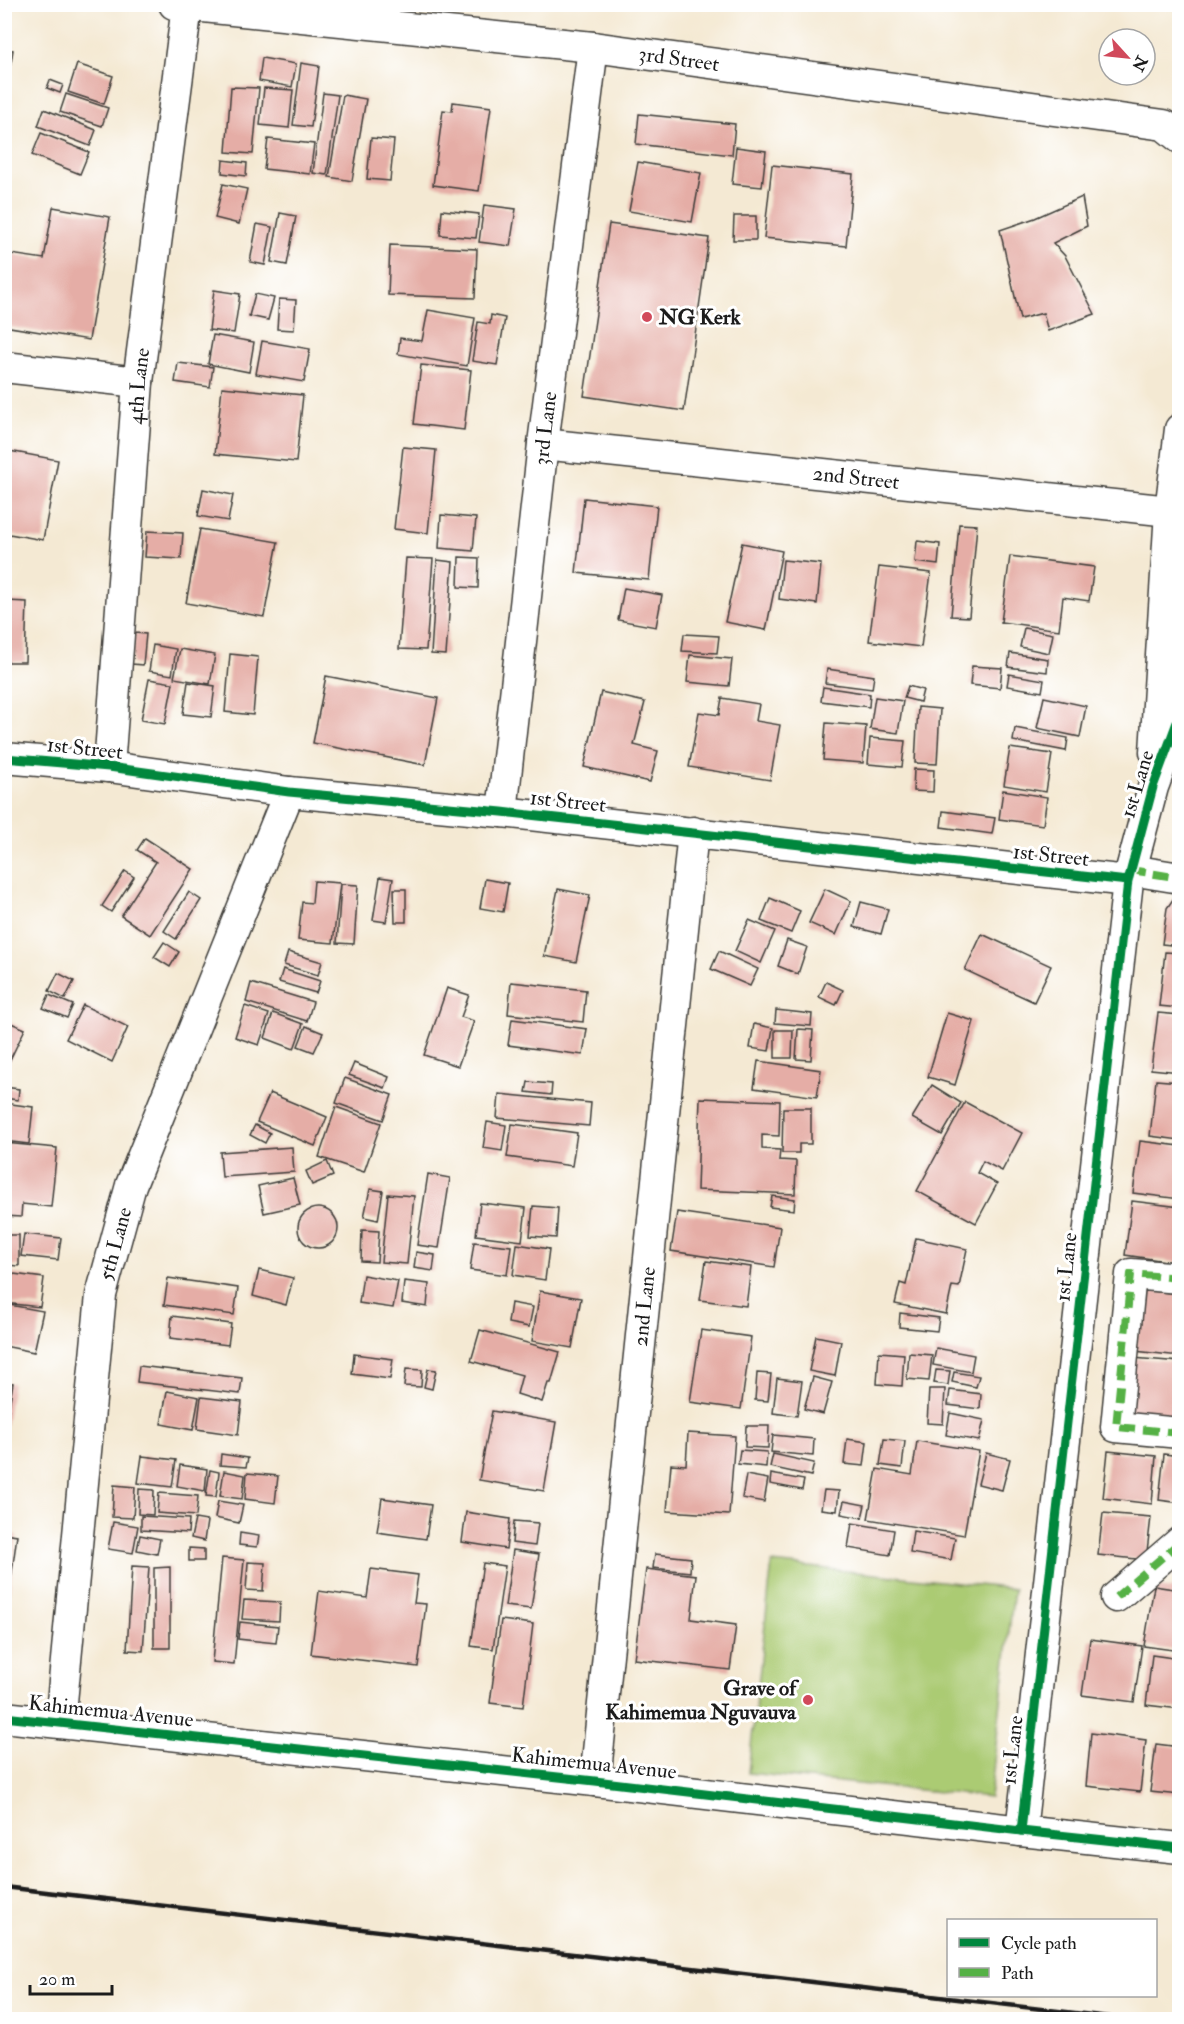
<svg xmlns="http://www.w3.org/2000/svg" width="1184" height="2024" viewBox="0 0 1184 2024" font-family="'IM FELL Double Pica',serif">
<style>
.green{fill:#abcb73;stroke:#647448;stroke-width:1.5}
.building{fill:#e5ada6}
.lines{fill:none;stroke-linecap:round;stroke-linejoin:round}
.minor-casing{stroke:#3c3b37;stroke-width:33}
.minor{stroke:#fff;stroke-width:30}
.rail{stroke:#1c1c1c;stroke-width:4.5}
.quiet{stroke:#55b145;stroke-width:8;stroke-dasharray:15 8;stroke-linecap:butt}
.cycleway-casing{stroke:#fff;stroke-width:13}
.cycleway{stroke:#00873e;stroke-width:9}
.poi-dot{fill:#d1495b;stroke:#fff;stroke-width:2}
.labels{text-anchor:middle;stroke-width:6;stroke-linejoin:round;paint-order:stroke}
.street-label{font-size:21px;fill:#1c1c1c;stroke:#fff}
.poi-label{font-size:21px;font-weight:bold;fill:#1c1c1c;stroke:#fff;text-anchor:start}
</style>
<rect width="100%" height="100%" fill="#fff"/>
<filter id="ink" filterUnits="userSpaceOnUse"><feTurbulence type="fractalNoise" baseFrequency=".0167" numOctaves="2"/><feDisplacementMap in="SourceGraphic" scale="12" xChannelSelector="R" yChannelSelector="G"/><feConvolveMatrix kernelMatrix="1 2 1 2 8 2 1 2 1" color-interpolation-filters="sRGB"/></filter>
<filter id="wash" filterUnits="userSpaceOnUse"><feTurbulence type="fractalNoise" baseFrequency=".008" numOctaves="4" result="noise"/><feDisplacementMap in="SourceGraphic" scale="24" xChannelSelector="R" yChannelSelector="G"/><feGaussianBlur stdDeviation="1.35" result="paint"/><feColorMatrix in="noise" values="0 0 0 0 0 0 0 0 0 0 0 0 0 0 0 0 0 1.4 0 .05"/><feComposite in="paint" operator="in"/></filter>
<g filter="url(#wash)">
<rect width="100%" height="100%" fill="#f4e9d3"/>
<polygon class="green" points="772,1563 1014,1589 990,1797 748,1773"/>
<g id="blocks">
<g class="building">
<polygon points="4,49 13,50 11,63 4,62"/>
<polygon points="262,58 296,64 292,87 259,81"/>
<polygon points="301,63 319,66 311,127 293,125"/>
<polygon points="77,64 113,76 104,104 68,92"/>
<polygon points="4,76 9,77 6,98 4,98"/>
<polygon points="50,80 63,85 60,93 47,88"/>
<polygon points="231,87 259,88 253,154 226,152"/>
<polygon points="264,88 293,90 289,128 260,125"/>
<polygon points="323,93 338,95 327,175 313,173"/>
<polygon points="66,94 108,108 102,126 60,112"/>
<polygon points="343,95 366,99 352,181 329,177"/>
<polygon points="453,102 491,107 479,191 433,185 443,110 452,111"/>
<polygon points="44,109 96,130 90,146 38,126"/>
<polygon points="639,114 735,124 732,155 636,144"/>
<polygon points="41,133 89,152 80,174 32,155"/>
<polygon points="371,138 394,140 390,181 367,179"/>
<polygon points="268,139 314,144 310,174 264,169"/>
<polygon points="736,147 766,151 762,187 732,184"/>
<polygon points="223,160 247,163 246,176 222,173"/>
<polygon points="638,162 701,173 692,222 629,211"/>
<polygon points="772,165 853,174 846,246 764,238"/>
<polygon points="223,184 247,189 239,224 215,218"/>
<polygon points="1082,197 1087,226 1053,243 1065,256 1095,314 1048,331 1043,313 1020,319 1000,230 1035,218"/>
<polygon points="484,205 516,209 510,246 479,242"/>
<polygon points="53,207 110,217 89,340 4,326 4,294 11,254 44,259"/>
<polygon points="442,210 479,214 476,238 440,235"/>
<polygon points="280,213 296,216 287,265 271,262"/>
<polygon points="734,216 756,216 756,240 733,240"/>
<polygon points="257,224 272,227 265,265 250,262"/>
<polygon points="609,224 709,238 684,411 584,396"/>
<polygon points="390,245 477,249 475,298 388,295"/>
<polygon points="214,290 240,294 234,333 209,330"/>
<polygon points="255,294 274,298 268,320 249,316"/>
<polygon points="279,299 296,300 294,330 277,329"/>
<polygon points="428,310 475,318 467,366 398,354 400,338 422,341"/>
<polygon points="491,315 505,318 497,365 472,361 478,322 490,324"/>
<polygon points="213,335 254,342 249,372 208,364"/>
<polygon points="262,341 310,349 304,382 256,374"/>
<polygon points="178,363 213,367 210,387 175,382"/>
<polygon points="421,365 471,370 464,430 414,424"/>
<polygon points="222,387 303,395 296,462 215,454"/>
<polygon points="403,447 436,450 428,533 394,529"/>
<polygon points="4,450 58,460 43,540 4,533"/>
<polygon points="203,489 233,495 228,521 198,516"/>
<polygon points="584,498 657,506 649,580 576,573"/>
<polygon points="441,515 476,518 473,551 439,548"/>
<polygon points="959,524 977,525 969,617 951,616"/>
<polygon points="200,529 278,542 264,617 186,603"/>
<polygon points="147,531 183,533 181,559 145,557"/>
<polygon points="917,541 940,544 938,565 915,562"/>
<polygon points="742,543 782,551 766,630 725,622"/>
<polygon points="1010,556 1094,567 1089,601 1063,597 1059,630 1001,622"/>
<polygon points="459,557 479,558 478,588 458,587"/>
<polygon points="406,558 433,559 426,650 399,649"/>
<polygon points="437,560 453,562 446,655 431,654"/>
<polygon points="783,560 821,564 817,604 779,599"/>
<polygon points="879,567 931,573 921,647 869,641"/>
<polygon points="624,588 662,595 656,627 618,620"/>
<polygon points="7,601 27,602 25,662 6,662"/>
<polygon points="1024,628 1053,634 1049,653 1020,647"/>
<polygon points="134,633 146,634 143,665 132,664"/>
<polygon points="684,634 719,636 717,653 682,651"/>
<polygon points="153,645 176,649 172,675 149,671"/>
<polygon points="180,649 215,655 210,684 174,678"/>
<polygon points="1010,653 1048,659 1047,672 1008,667"/>
<polygon points="230,654 258,657 253,715 225,712"/>
<polygon points="690,655 732,659 729,686 687,682"/>
<polygon points="972,666 1002,668 1000,688 970,685"/>
<polygon points="827,669 874,676 872,689 825,683"/>
<polygon points="1009,674 1044,680 1042,692 1007,686"/>
<polygon points="326,676 438,698 425,765 313,743"/>
<polygon points="149,679 173,683 165,724 141,720"/>
<polygon points="188,682 215,686 211,717 183,714"/>
<polygon points="908,686 923,690 920,702 904,698"/>
<polygon points="823,687 870,694 869,707 821,701"/>
<polygon points="601,692 645,702 634,745 658,751 650,782 584,767"/>
<polygon points="875,697 903,701 898,733 870,729"/>
<polygon points="1044,697 1086,706 1080,737 1037,728"/>
<polygon points="722,698 759,704 756,721 780,725 770,780 689,767 699,712 719,715"/>
<polygon points="918,707 940,709 937,764 915,763"/>
<polygon points="826,723 866,726 863,763 823,760"/>
<polygon points="1015,728 1068,738 1066,751 1013,741"/>
<polygon points="870,738 905,741 902,767 868,764"/>
<polygon points="1010,748 1052,754 1046,792 1004,785"/>
<polygon points="914,769 934,770 933,792 913,791"/>
<polygon points="1003,790 1047,797 1043,825 999,819"/>
<polygon points="943,811 995,818 992,834 941,827"/>
<polygon points="145,838 193,869 150,935 121,916 156,862 137,850"/>
<polygon points="125,871 134,877 111,912 102,906"/>
<polygon points="380,877 393,879 386,922 373,920"/>
<polygon points="485,879 508,883 503,912 480,908"/>
<polygon points="314,881 340,883 333,943 298,940 302,902 312,903"/>
<polygon points="341,884 358,885 354,944 337,943"/>
<polygon points="394,889 406,889 406,922 395,922"/>
<polygon points="558,889 590,895 576,962 544,956"/>
<polygon points="825,889 851,901 836,935 809,923"/>
<polygon points="189,892 201,900 176,939 164,931"/>
<polygon points="1178,892 1180,892 1180,946 1162,944 1167,908"/>
<polygon points="770,898 800,911 791,933 761,921"/>
<polygon points="861,902 888,909 881,934 854,927"/>
<polygon points="749,920 775,931 761,963 735,951"/>
<polygon points="982,934 1051,966 1034,1002 965,970"/>
<polygon points="787,940 807,947 798,974 778,966"/>
<polygon points="164,942 179,952 170,967 154,957"/>
<polygon points="719,951 758,969 750,986 711,969"/>
<polygon points="288,952 322,962 318,975 284,965"/>
<polygon points="1165,952 1180,953 1180,1008 1159,1006"/>
<polygon points="283,969 320,981 316,993 279,982"/>
<polygon points="58,973 74,981 65,999 49,991"/>
<polygon points="511,982 586,990 583,1022 508,1014"/>
<polygon points="826,982 843,990 836,1005 819,997"/>
<polygon points="251,983 313,1002 307,1021 246,1002"/>
<polygon points="447,988 469,995 461,1017 474,1021 458,1066 424,1055"/>
<polygon points="49,995 73,1005 67,1018 43,1008"/>
<polygon points="83,1005 128,1027 112,1062 66,1039"/>
<polygon points="245,1006 269,1014 259,1045 235,1037"/>
<polygon points="776,1010 812,1014 811,1026 775,1023"/>
<polygon points="273,1013 303,1024 294,1049 265,1038"/>
<polygon points="947,1013 974,1021 955,1085 928,1077"/>
<polygon points="1158,1013 1180,1015 1180,1072 1151,1069"/>
<polygon points="512,1019 587,1029 583,1055 508,1045"/>
<polygon points="4,1020 25,1029 4,1072"/>
<polygon points="754,1024 773,1028 769,1051 750,1048"/>
<polygon points="306,1026 323,1033 314,1052 298,1046"/>
<polygon points="798,1029 813,1030 811,1060 796,1059"/>
<polygon points="775,1030 793,1030 792,1058 775,1058"/>
<polygon points="758,1061 821,1070 817,1097 754,1088"/>
<polygon points="354,1063 389,1077 385,1088 349,1075"/>
<polygon points="345,1078 392,1095 383,1120 336,1103"/>
<polygon points="1156,1080 1180,1082 1180,1140 1150,1136"/>
<polygon points="528,1082 552,1084 551,1095 526,1092"/>
<polygon points="932,1085 961,1103 942,1135 912,1118"/>
<polygon points="4,1087 19,1089 18,1100 4,1098"/>
<polygon points="270,1093 327,1117 315,1146 257,1122"/>
<polygon points="499,1094 591,1103 589,1126 497,1118"/>
<polygon points="700,1098 780,1101 779,1136 762,1135 762,1149 780,1150 779,1160 796,1161 795,1194 697,1190"/>
<polygon points="965,1102 1022,1133 1002,1171 983,1161 977,1173 997,1184 976,1223 917,1191"/>
<polygon points="4,1103 33,1107 29,1144 4,1141"/>
<polygon points="336,1107 381,1123 364,1172 319,1157"/>
<polygon points="783,1108 811,1108 811,1144 799,1144 799,1153 782,1153"/>
<polygon points="487,1122 506,1125 502,1151 483,1148"/>
<polygon points="512,1124 577,1133 572,1166 507,1157"/>
<polygon points="255,1125 270,1133 265,1143 250,1135"/>
<polygon points="1140,1141 1180,1146 1180,1199 1133,1193"/>
<polygon points="4,1143 57,1148 51,1207 22,1204 21,1217 4,1216"/>
<polygon points="292,1147 294,1172 222,1177 220,1152"/>
<polygon points="327,1161 333,1176 312,1185 306,1171"/>
<polygon points="428,1174 450,1178 439,1248 417,1245"/>
<polygon points="293,1178 300,1205 264,1213 258,1186"/>
<polygon points="370,1189 383,1191 378,1220 364,1217"/>
<polygon points="388,1194 414,1196 407,1264 381,1262"/>
<polygon points="772,1196 795,1199 794,1210 770,1207"/>
<polygon points="1132,1201 1180,1207 1180,1263 1125,1255"/>
<polygon points="480,1203 526,1208 522,1241 476,1235"/>
<polygon points="533,1206 558,1208 556,1238 530,1236"/>
<circle cx="318" cy="1228" r="20"/>
<polygon points="677,1212 780,1227 774,1267 671,1251"/>
<polygon points="362,1230 379,1231 377,1262 361,1261"/>
<polygon points="24,1234 61,1238 58,1260 21,1256"/>
<polygon points="6,1235 19,1235 19,1266 6,1265"/>
<polygon points="916,1238 967,1249 959,1287 952,1286 946,1314 895,1304 900,1283 906,1285"/>
<polygon points="474,1242 511,1246 507,1275 470,1270"/>
<polygon points="517,1244 549,1249 545,1280 513,1275"/>
<polygon points="416,1252 435,1255 433,1271 414,1268"/>
<polygon points="706,1261 751,1267 746,1306 700,1300"/>
<polygon points="259,1270 293,1278 286,1305 253,1296"/>
<polygon points="6,1273 44,1278 40,1307 4,1303"/>
<polygon points="363,1275 398,1281 393,1308 359,1303"/>
<polygon points="168,1278 238,1288 234,1315 164,1305"/>
<polygon points="404,1281 429,1284 427,1307 402,1303"/>
<polygon points="1142,1290 1180,1294 1180,1356 1135,1351"/>
<polygon points="540,1291 581,1298 572,1348 532,1341"/>
<polygon points="511,1303 533,1307 529,1327 508,1323"/>
<polygon points="4,1304 43,1311 34,1352 4,1346"/>
<polygon points="900,1313 939,1318 937,1331 899,1327"/>
<polygon points="172,1316 231,1324 228,1345 170,1338"/>
<polygon points="480,1330 560,1352 551,1383 548,1383 542,1402 517,1394 522,1375 471,1361"/>
<polygon points="701,1330 751,1337 741,1409 690,1402"/>
<polygon points="816,1336 841,1341 835,1376 809,1371"/>
<polygon points="936,1348 974,1355 971,1372 933,1365"/>
<polygon points="879,1352 904,1354 902,1386 877,1384"/>
<polygon points="909,1353 932,1355 929,1381 907,1379"/>
<polygon points="354,1354 393,1359 390,1379 352,1374"/>
<polygon points="1133,1358 1180,1362 1180,1424 1127,1419"/>
<polygon points="139,1366 242,1378 240,1394 137,1382"/>
<polygon points="406,1369 422,1370 421,1387 404,1386"/>
<polygon points="428,1369 436,1370 432,1389 424,1387"/>
<polygon points="936,1370 950,1371 948,1385 934,1383"/>
<polygon points="954,1372 979,1376 976,1387 952,1382"/>
<polygon points="757,1373 771,1374 768,1401 755,1400"/>
<polygon points="813,1377 832,1382 823,1414 804,1409"/>
<polygon points="777,1378 802,1381 797,1416 773,1413"/>
<polygon points="4,1382 13,1383 6,1425 4,1425"/>
<polygon points="929,1389 945,1389 943,1424 927,1423"/>
<polygon points="950,1390 981,1394 980,1409 948,1405"/>
<polygon points="167,1391 199,1397 193,1430 161,1424"/>
<polygon points="201,1397 242,1402 238,1435 197,1429"/>
<polygon points="492,1411 556,1422 544,1491 479,1480"/>
<polygon points="950,1413 984,1420 979,1441 946,1435"/>
<polygon points="746,1426 769,1426 768,1448 745,1447"/>
<polygon points="688,1433 735,1436 729,1515 667,1511 671,1464 686,1465"/>
<polygon points="773,1435 814,1439 813,1456 771,1452"/>
<polygon points="847,1439 867,1442 864,1466 844,1464"/>
<polygon points="884,1439 905,1441 902,1468 880,1465"/>
<polygon points="917,1441 979,1451 964,1535 868,1519 877,1469 912,1475"/>
<polygon points="740,1450 767,1452 766,1467 738,1464"/>
<polygon points="1108,1451 1156,1456 1152,1504 1103,1498"/>
<polygon points="986,1453 1010,1459 1002,1490 978,1484"/>
<polygon points="221,1454 248,1458 246,1467 220,1465"/>
<polygon points="773,1454 814,1463 811,1476 770,1467"/>
<polygon points="1164,1454 1180,1456 1180,1503 1159,1500"/>
<polygon points="142,1456 176,1460 172,1487 138,1483"/>
<polygon points="180,1465 207,1469 205,1491 177,1486"/>
<polygon points="210,1470 219,1472 216,1497 206,1496"/>
<polygon points="224,1471 245,1475 242,1499 220,1496"/>
<polygon points="247,1473 278,1476 275,1503 245,1499"/>
<polygon points="771,1474 804,1480 802,1490 770,1484"/>
<polygon points="746,1475 768,1479 764,1502 742,1498"/>
<polygon points="114,1485 135,1487 133,1518 112,1517"/>
<polygon points="139,1489 154,1490 153,1515 138,1514"/>
<polygon points="824,1490 839,1491 837,1511 821,1509"/>
<polygon points="159,1493 198,1496 196,1516 157,1513"/>
<polygon points="382,1498 431,1505 426,1539 377,1532"/>
<polygon points="218,1501 243,1505 239,1523 215,1518"/>
<polygon points="844,1501 865,1505 862,1518 841,1514"/>
<polygon points="466,1512 510,1519 506,1549 462,1542"/>
<polygon points="1103,1513 1151,1517 1146,1560 1098,1555"/>
<polygon points="141,1516 189,1519 188,1533 141,1530"/>
<polygon points="195,1519 207,1521 204,1541 191,1538"/>
<polygon points="514,1521 538,1523 535,1546 512,1543"/>
<polygon points="113,1522 138,1526 133,1553 108,1549"/>
<polygon points="852,1523 894,1530 890,1555 848,1548"/>
<polygon points="913,1531 955,1538 951,1560 910,1553"/>
<polygon points="4,1533 17,1535 9,1594 4,1593"/>
<polygon points="240,1533 259,1536 257,1547 239,1545"/>
<polygon points="140,1535 160,1539 157,1554 137,1550"/>
<polygon points="189,1548 204,1549 204,1561 189,1561"/>
<polygon points="513,1550 539,1554 531,1609 505,1606"/>
<polygon points="655,1554 691,1558 690,1572 653,1568"/>
<polygon points="222,1558 244,1560 234,1664 212,1662"/>
<polygon points="248,1562 265,1563 263,1591 246,1590"/>
<polygon points="483,1563 505,1566 493,1649 471,1646"/>
<polygon points="132,1566 149,1567 143,1651 127,1650"/>
<polygon points="170,1567 170,1648 154,1648 154,1568"/>
<polygon points="371,1569 418,1575 414,1603 426,1604 418,1667 311,1654 319,1591 367,1598"/>
<polygon points="646,1569 696,1575 691,1619 736,1625 730,1670 634,1659"/>
<polygon points="1154,1586 1180,1590 1180,1651 1144,1646"/>
<polygon points="244,1600 280,1602 279,1621 242,1619"/>
<polygon points="501,1620 533,1624 523,1707 490,1703"/>
<polygon points="240,1622 278,1626 276,1643 238,1639"/>
<polygon points="1090,1639 1142,1646 1134,1702 1082,1695"/>
<polygon points="1152,1655 1180,1659 1180,1709 1146,1705"/>
<polygon points="1091,1733 1146,1740 1140,1792 1086,1786"/>
<polygon points="1156,1744 1180,1747 1180,1795 1150,1792"/>
</g>
</g>
</g>
<g filter="url(#ink)">
<use href="#blocks" fill-opacity="0" stroke="#3c3b37" stroke-width="1.5"/>
<g class="lines">
<g class="minor-casing">
<g id="minor">
<path id="s1" d="M174,4L593,47L1164,125L1180,138"/>
<polyline points="4,367 138,382"/>
<path id="s2" d="M543,444L1170,511"/>
<polyline points="1155,752 1170,511 1180,429"/>
<polyline points="4,758 109,767 289,792 502,812 1128,881"/>
<path id="s3" d="M109,767L138,382L187,6"/>
<path id="s4" d="M502,812L543,444L593,47"/>
<polyline points="1131,870 1180,878"/>
<polyline points="1180,1278 1131,1274 1116,1427 1180,1433"/>
<polyline points="1116,1597 1180,1542"/>
<polyline points="4,1717 595,1781 1021,1831 1180,1848"/>
<path id="s5" d="M60,1723L101,1295L131,1185L289,792"/>
<path id="s6" d="M595,1781L693,832"/>
<polyline points="1021,1831 1128,881 1153,787 1180,714"/>
</g>
</g>
<use href="#minor" class="minor"/>
<polyline class="rail" points="4,1887 1135,2020"/>
<g class="quiet">
<polyline points="1131,870 1180,878"/>
<polyline points="1180,1278 1131,1274 1116,1427 1180,1433"/>
<polyline points="1116,1597 1180,1542"/>
</g>
<g class="cycleway-casing">
<g id="cycleway">
<polyline points="4,758 109,767 289,792 502,812 1128,881"/>
<polyline points="4,1717 595,1781 1021,1831 1180,1848"/>
<polyline points="1021,1831 1128,881 1153,787 1180,714"/>
</g>
</g>
<use href="#cycleway" class="cycleway"/>
</g>
</g>
<g class="poi-dot">
<circle cx="647" cy="317" r="6"/>
<circle cx="808" cy="1700" r="6"/>
</g>
<g class="labels">
<g class="street-label">
<text dy="7" stroke="none"><textPath href="#s1" startOffset="508">3rd Street</textPath></text>
<text dy="7" stroke="none"><textPath href="#s3" startOffset="382">4th Lane</textPath></text>
<text dy="7" stroke="none"><textPath href="#s4" startOffset="386">3rd Lane</textPath></text>
<text dy="7" stroke="none"><textPath href="#s2" startOffset="315">2nd Street</textPath></text>
<text transform="translate(85 748) rotate(6)" y="7">1st Street</text>
<text transform="translate(1137 784) rotate(-73)" y="7">1st Lane</text>
<text transform="translate(568 801) rotate(6)" y="7">1st Street</text>
<text transform="translate(1051 855) rotate(6)" y="7">1st Street</text>
<text dy="7" stroke="none"><textPath href="#s5" startOffset="483">5th Lane</textPath></text>
<text transform="translate(1066 1267) rotate(-84)" y="7">1st Lane</text>
<text dy="7" stroke="none"><textPath href="#s6" startOffset="477">2nd Lane</textPath></text>
<text transform="translate(111 1711) rotate(6)" y="7">Kahimemua Avenue</text>
<text transform="translate(1012 1750) rotate(-84)" y="7">1st Lane</text>
<text transform="translate(594 1763) rotate(6)" y="7">Kahimemua Avenue</text>
</g>
<g class="poi-label">
<text x="659" y="324">NG Kerk</text>
<text x="796" y="1695" text-anchor="end">Grave of<tspan x="796" dy="24">Kahimemua Nguvauva</tspan></text>
</g>
</g>
<rect width="1184" height="2024" fill="none" stroke="#fff" stroke-width="24"/>
<rect x="947" y="1919" width="210" height="78" fill="#ffffff" stroke="#a4a4a4" stroke-width="1.5"/>
<rect x="959" y="1938" width="30" height="9" fill="#00873e" stroke="#a4a4a4" stroke-width="1.5"/>
<text x="1001" y="1949" font-size="18" fill="#1c1c1c">Cycle path</text>
<rect x="959" y="1968" width="30" height="9" fill="#55b145" stroke="#a4a4a4" stroke-width="1.5"/>
<text x="1001" y="1979" font-size="18" fill="#1c1c1c">Path</text>
<g transform="translate(1127 57) rotate(117)"><circle r="28" fill="#ffffff" stroke="#a4a4a4" stroke-width="1.5"/>
<path d="M0-4.5L10 22L0 15L-10 22Z" fill="#d1495b"/>
<text y="-9" font-size="16" font-weight="bold" text-anchor="middle" fill="#1c1c1c">N</text>
</g>
<path d="M30 1985v9h82v-9" fill="none" stroke="#1c1c1c" stroke-width="3"/>
<text x="39" y="1985" font-size="18" fill="#1c1c1c" stroke="#ffffff" stroke-width="4.5" paint-order="stroke">20 m</text>
</svg>
